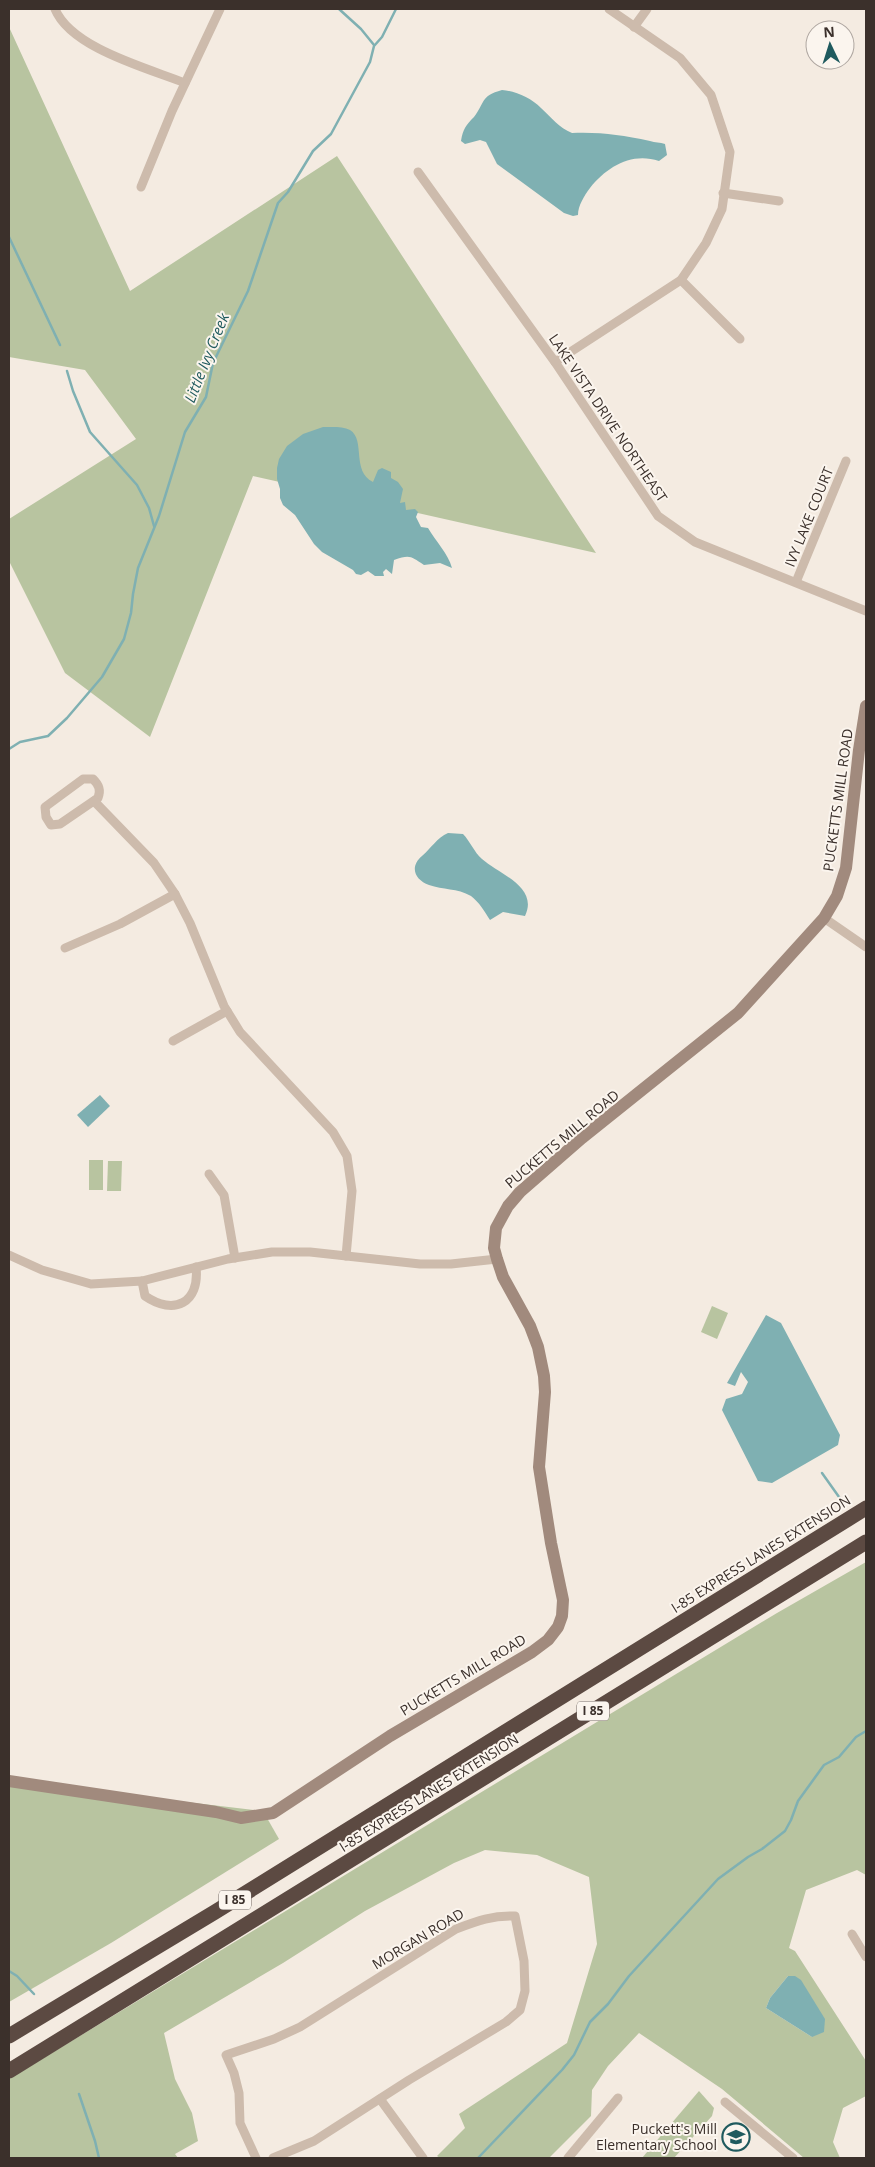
<svg xmlns="http://www.w3.org/2000/svg" width="875" height="2167" viewBox="0 0 875 2167" font-family="'Open Sans',sans-serif">
<style>
.green{fill:#b8c4a0;fill-rule:evenodd}
.water{fill:#7fb0b2}
.lines{fill:none;stroke-linecap:round;stroke-linejoin:round}
.stream{stroke:#7fb0b2;stroke-width:2.5}
.street{stroke:#cdbbac;stroke-width:9}
.secondary{stroke:#a18a7d;stroke-width:12}
.highway{stroke:#5c4a42;stroke-width:15}
.labels{text-anchor:middle;stroke-width:4;stroke-linejoin:round;paint-order:stroke}
.shield{fill:#fbf5ee;stroke:#756b66;stroke-width:1}
.shield-label{font-size:12px;font-weight:bold;fill:#3b302b}
.street-label{font-size:14px;fill:#3b302b;stroke:#fbf5ee}
.poi-label{font-size:14px;fill:#3b302b;stroke:#fbf5ee;text-anchor:end}
.water-label{font-size:15px;font-style:italic;fill:#1f5a5e;stroke:#fbf5ee}
</style>
<rect width="100%" height="100%" fill="#f4ebe1"/>
<g class="green">
<polygon points="9,27 130,291 337,156 596,553 253,476 150,737 65,673 9,561 9,519 136,439 85,370 9,357"/>
<rect x="89" y="1160" width="14" height="30"/>
<polygon points="108,1161 122,1161 121,1191 107,1191"/>
<polygon points="712,1306 728,1313 717,1339 701,1332"/>
<path d="M866,1562V1875L857,1870L806,1890L789,1948L795,1951L866,2061V2096L843,2108L833,2142L840,2158H804L722,2089L639,2033L608,2066L592,2090L591,2116L549,2158H440L437,2156L465,2128L459,2114L567,2043L597,1944L589,1877L537,1855L485,1850L454,1863L365,1911L283,1963L164,2033L175,2079L192,2113L198,2141L175,2154L178,2158H9V2079L587,1728L777,1613ZM788,1976L812,2037L766,2008L770,1998Z"/>
<polygon points="9,1781 263,1811 279,1839 111,1943 9,2002"/>
<polygon points="699,2091 714,2108 712,2116 674,2158 642,2158"/>
</g>
<g class="water">
<path d="M502,90C516,91 531,98 541,108C551,117 559,128 572,133C602,132 621,135 650,141C655,143 660,142 665,144L667,155L659,161C631,152 607,167 590,188C584,196 578,206 578,215L573,216L564,213L497,164L486,142L480,140L465,144L461,141C463,129 466,125 474,117C485,103 480,96 502,90Z"/>
<path d="M323,427C331,427 343,426 350,430C366,440 351,471 373,482L378,470L382,468L391,472V478L398,482L403,489L400,503L405,502L406,510L415,509L418,512L416,517L421,527L428,528C436,542 448,553 452,568L440,563L424,565C411,557 411,554 394,560L392,574L386,569L383,572L384,576H375L368,571L361,575L356,574L353,570L322,552L314,544L295,515L283,505L280,498V489L277,479V468L279,459L287,446L303,434Z"/>
<path d="M448,833L463,834C470,841 474,852 482,859C499,874 539,887 525,916L503,912L490,920C485,912 479,902 471,896C457,888 443,890 429,885C415,880 409,867 422,856C431,848 437,838 448,833Z"/>
<polygon points="100,1095 110,1106 88,1127 77,1115"/>
<polygon points="766,1315 781,1323 840,1435 838,1445 772,1483 758,1481 722,1410 726,1399 742,1394 748,1382 741,1372 735,1386 727,1383"/>
<polygon points="788,1976 795,1976 801,1980 825,2019 824,2032 812,2037 766,2008 770,1998"/>
</g>
<g class="lines">
<g class="stream">
<polyline points="339,9 361,29 374,45"/>
<polyline points="9,237 60,345"/>
<polyline points="67,371 73,391 90,432 137,485 149,508 154,526"/>
<polyline points="9,749 20,742 48,736 67,718 102,677 124,639 131,613 133,594 138,568 159,516 185,432 206,397 213,363 248,291 278,203 288,192 313,151 331,134 370,62 374,46 382,37 396,9"/>
<polyline points="822,1473 844,1504"/>
<polyline points="9,1971 17,1976 34,1994"/>
<polyline points="79,2094 95,2141 99,2158"/>
<polyline points="478,2158 562,2070 574,2055 590,2022 608,2004 629,1976 718,1879 748,1857 762,1849 785,1831 791,1820 798,1801 824,1765 839,1757 856,1737 866,1731"/>
</g>
<g class="street">
<path d="M55,9C71,48 147,68 185,83"/>
<polyline points="634,27 647,9"/>
<polyline points="418,172 555,362 658,516 695,542 866,611"/>
<polyline points="141,187 172,111 220,9"/>
<polyline points="723,193 779,201"/>
<polyline points="681,280 740,339"/>
<polyline points="555,362 681,280 706,243 722,209 730,152 711,95 680,58 609,9"/>
<polyline points="796,582 846,461"/>
<path d="M83,779H93C99,785 101,790 98,798L60,824L51,825L46,817L45,807Z"/>
<polyline points="94,801 154,863 175,894 190,923 224,1006 240,1032 333,1132 347,1156 352,1191 346,1256"/>
<polyline points="824,918 866,947"/>
<polyline points="65,948 120,924 175,894"/>
<polyline points="173,1041 227,1011"/>
<polyline points="209,1174 224,1195 235,1258"/>
<polyline points="9,1255 42,1270 91,1284 142,1281 228,1259 272,1252 310,1252 420,1264 451,1264 497,1259"/>
<path d="M142,1281L145,1296C174,1316 200,1303 196,1267"/>
<polyline points="852,1934 866,1957"/>
<polyline points="380,2099 423,2158"/>
<polyline points="725,2102 793,2158"/>
<path d="M256,2158L240,2123L239,2093L234,2073L226,2055L274,2039L300,2027L456,1929C477,1921 493,1915 515,1916L524,1961L525,1991L520,2010L506,2022L409,2080L314,2141L273,2158"/>
<polyline points="568,2158 618,2098"/>
</g>
<polyline class="secondary" points="9,1781 216,1812 241,1818 273,1813 390,1736 532,1652 548,1640 558,1627 562,1616 563,1600 551,1543 539,1467 545,1392 544,1376 538,1347 530,1326 503,1277 497,1259 494,1248 496,1228 508,1206 520,1192 582,1138 738,1013 824,918 837,896 846,868 859,750 866,706"/>
<g class="highway">
<polyline points="9,2036 215,1912 866,1508"/>
<polyline points="9,2071 866,1542"/>
</g>
</g>
<defs>
<g id="school-ring" transform="scale(1.4375)"><circle r="9.5" fill="#fbf5ee" stroke="#1f5a5e" stroke-width="1.5"/><path d="M0-5L7-2L0 1L-7-2ZM-4 1L0 2.5L4 1V4Q0 6-4 4Z" fill="#1f5a5e"/></g>
</defs>
<g fill-rule="evenodd">
<use href="#school-ring" x="736" y="2137"/>
</g>
<g class="labels">
<g class="shield">
<rect x="577" y="1701.5" width="32" height="19" rx="4"/>
<rect x="219" y="1890.5" width="32" height="19" rx="4"/>
</g>
<g class="shield-label">
<text x="593" y="1715">I 85</text>
<text x="235" y="1904">I 85</text>
</g>
<g class="street-label">
<text transform="translate(608 418) rotate(56)" y="5">LAKE VISTA DRIVE NORTHEAST</text>
<text transform="translate(809 517) rotate(-68)" y="5">IVY LAKE COURT</text>
<text transform="translate(838 800) rotate(-82)" y="5">PUCKETTS MILL ROAD</text>
<text transform="translate(562 1139) rotate(-40)" y="5">PUCKETTS MILL ROAD</text>
<text transform="translate(761 1554) rotate(-32)" y="5">I-85 EXPRESS LANES EXTENSION</text>
<text transform="translate(463 1675) rotate(-31)" y="5">PUCKETTS MILL ROAD</text>
<text transform="translate(429 1793) rotate(-32)" y="5">I-85 EXPRESS LANES EXTENSION</text>
<text transform="translate(418 1939) rotate(-31)" y="5">MORGAN ROAD</text>
</g>
<g class="poi-label">
<text x="717" y="2134">Puckett's Mill<tspan x="717" dy="16">Elementary School</tspan></text>
</g>
<g class="water-label">
<text transform="translate(207 358) rotate(-68)" y="5">Little Ivy Creek</text>
</g>
</g>
<rect width="875" height="2167" fill="none" stroke="#3b302b" stroke-width="20"/>
<g transform="translate(830 45) rotate(356)"><circle r="24" fill="#fbf5ee" stroke="#aea6a0"/>
<path d="M0-4L9 19L0 12L-9 19Z" fill="#1f5a5e"/>
<text y="-8" font-size="14" font-weight="bold" text-anchor="middle" fill="#3b302b">N</text>
</g>
</svg>
